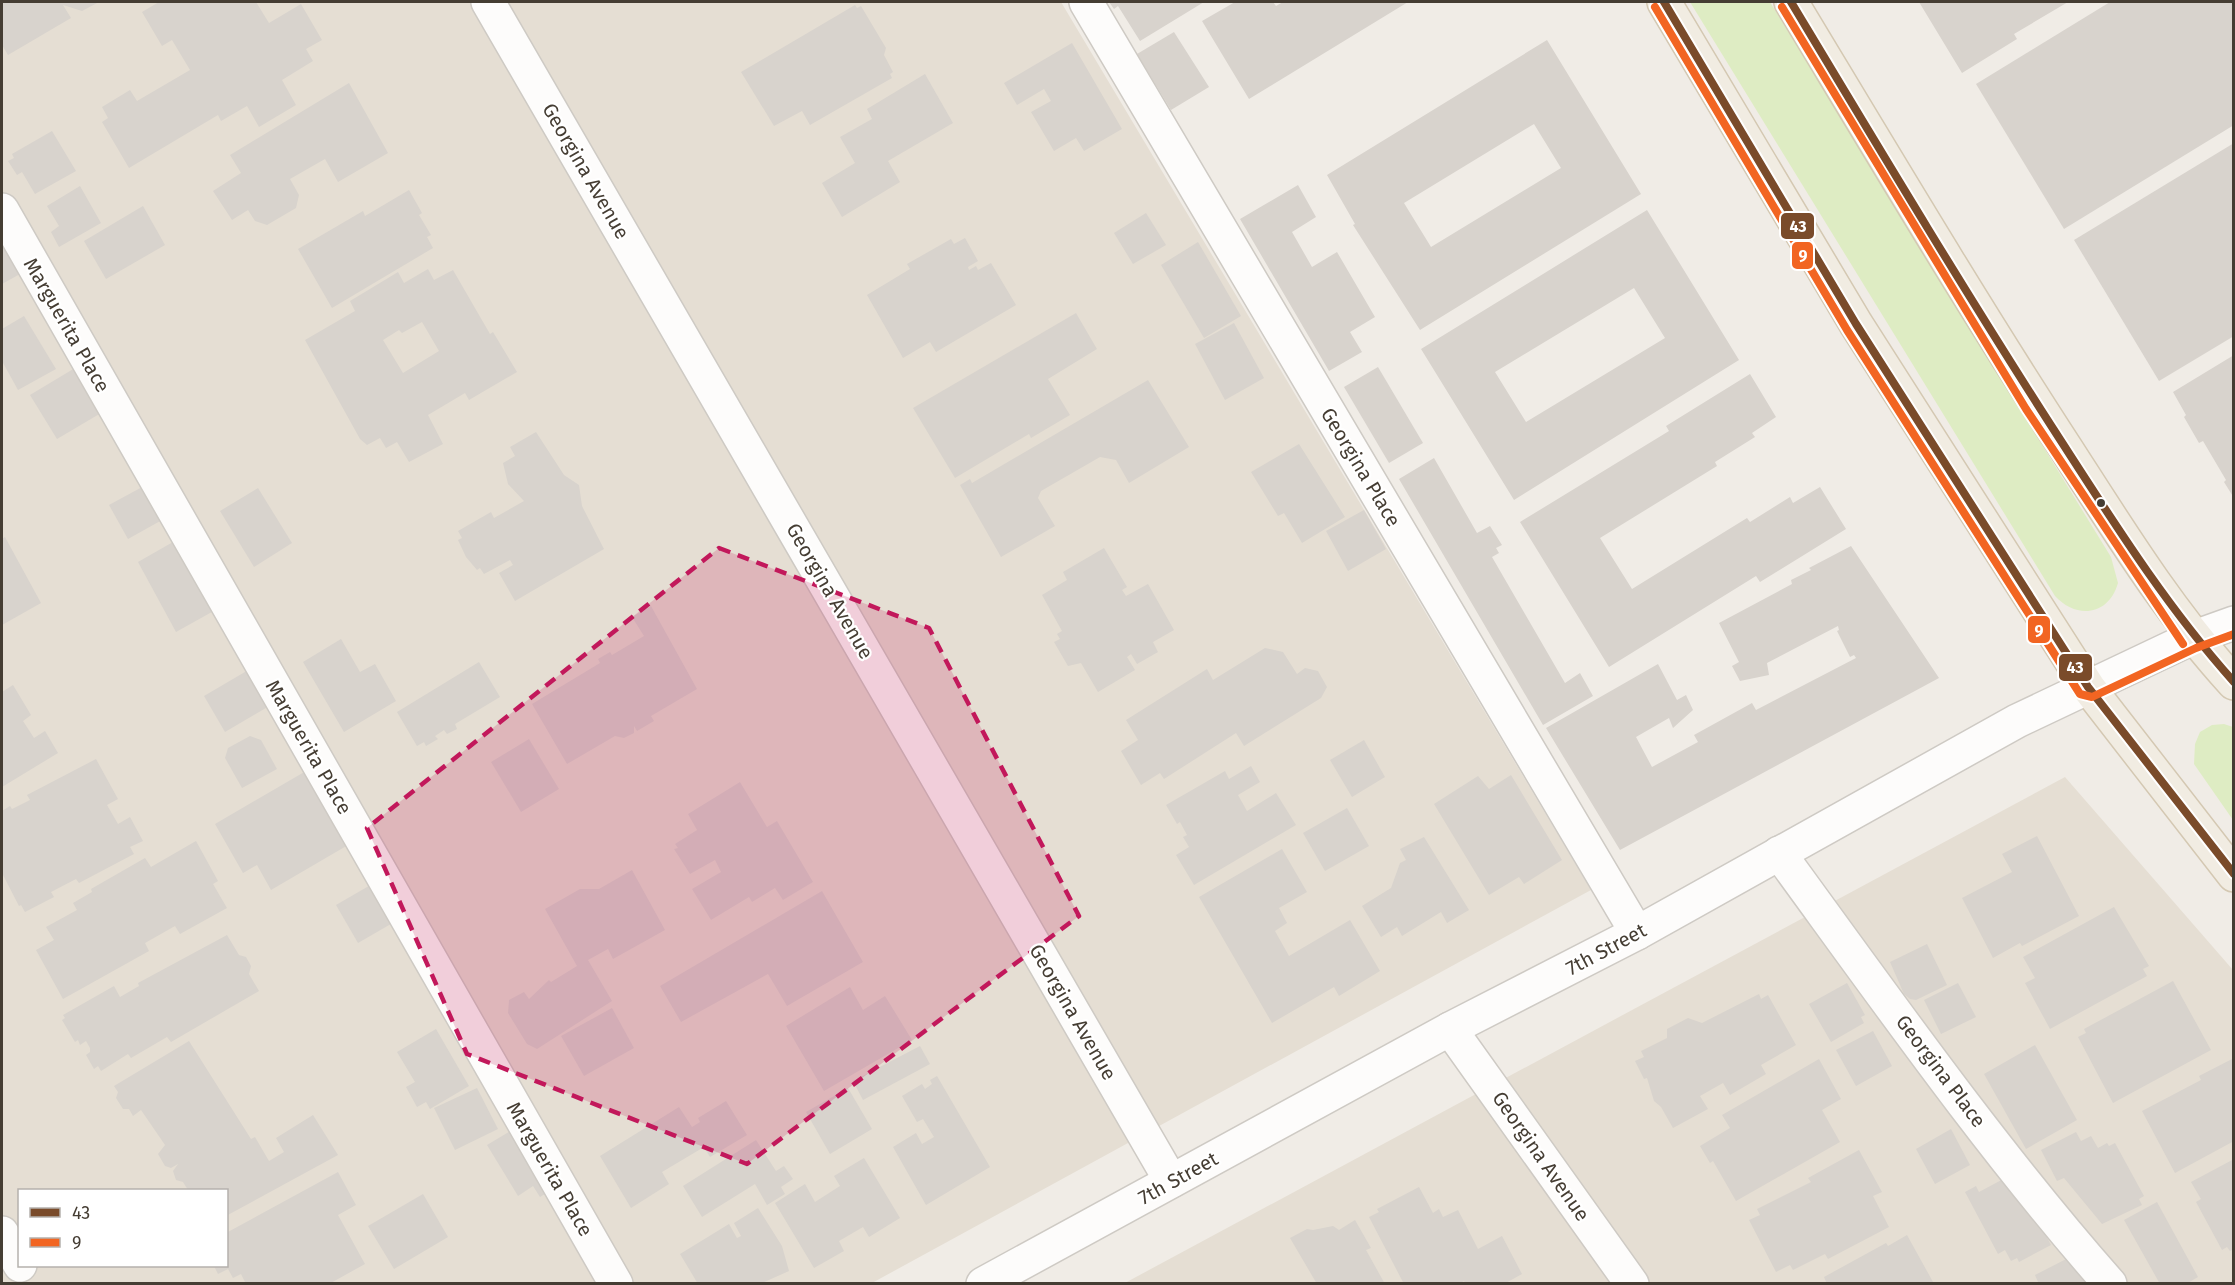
<svg xmlns="http://www.w3.org/2000/svg" width="2235" height="1285" viewBox="0 0 2235 1285" font-family="'Fira Sans',sans-serif">
<style>
.residential{fill:#e5ded3;fill-rule:evenodd}
.green{fill:#deecc3}
.building{fill:#d8d3cd;fill-rule:evenodd}
.lines{fill:none;stroke-linecap:round;stroke-linejoin:round}
.minor-casing{stroke:#cecac4;stroke-width:36}
.major-casing{stroke:#d4c8b2;stroke-width:36}
.minor{stroke:#fdfcfb;stroke-width:33}
.major{stroke:#f1ece2;stroke-width:33}
.bus-1-casing{stroke:#fff;stroke-width:12}
.bus-2-casing{stroke:#fff;stroke-width:12}
.bus-1{stroke:#7a4b2a;stroke-width:8}
.bus-2{stroke:#f26522;stroke-width:8}
.marked{fill:#c2185b;fill-opacity:0.2;stroke:#c2185b;stroke-width:4.5;stroke-dasharray:12 8;stroke-linejoin:round}
.bus-dot{fill:#453d33;stroke:#fff;stroke-width:2}
.labels{text-anchor:middle;stroke-width:4.5;stroke-linejoin:round;paint-order:stroke}
.street-label{font-size:20px;fill:#453d33;stroke:#fff}
.line-badge{stroke:#fff;stroke-width:2}
.badge-label{font-size:16px;text-anchor:middle;font-weight:bold;fill:#fff}
</style>
<rect width="100%" height="100%" fill="#f0ece6"/>
<g class="residential">
<path d="M2,2H1061L1591,890L872,1283L2,1284ZM20,1190H226V1266H20Z"/>
<polygon points="2065,777 2233,970 2233,1283 1123,1284"/>
</g>
<g class="green">
<path d="M1690,2H1770L2111,557L2118,583C2109,615 2077,620 2055,596Z"/>
<polygon points="2224,724 2233,727 2233,820 2194,764 2195,744 2200,732 2212,725"/>
</g>
<g class="building">
<polygon points="2,2 99,2 82,11 63,5 71,18 8,55 2,45"/>
<polygon points="159,2 256,2 269,23 301,4 322,40 306,49 313,61 282,80 296,105 259,127 247,106 221,121 218,115 129,168 102,122 108,118 102,107 130,90 137,101 190,70 172,40 162,46 142,12"/>
<polygon points="1109,2 1204,2 1140,41 1118,6 1114,9"/>
<polygon points="1235,2 1273,2 1276,6 1283,2 1408,2 1249,99 1202,21"/>
<polygon points="1919,2 2068,2 2014,34 2017,39 1962,73"/>
<polygon points="2110,2 2234,2 2234,125 2064,229 1976,84"/>
<polygon points="855,5 857,8 861,6 886,48 884,55 893,72 890,74 892,78 810,125 802,111 774,126 741,72"/>
<polygon points="1174,32 1209,87 1171,110 1137,54"/>
<path d="M1547,40L1641,194L1420,330L1353,225L1355,224L1327,175ZM1534,124L1561,168L1431,247L1404,203Z"/>
<polygon points="1072,43 1122,129 1084,151 1076,138 1054,151 1031,112 1051,101 1044,89 1017,105 1004,83"/>
<polygon points="925,74 953,123 888,161 900,182 842,217 822,183 855,163 840,137 872,119 867,109"/>
<polygon points="349,83 388,153 338,182 325,159 290,179 299,195 296,208 267,225 255,221 248,210 232,220 213,191 241,173 230,155"/>
<polygon points="52,131 76,171 35,194 22,172 17,175 8,161 14,158 12,154"/>
<polygon points="2234,143 2234,336 2159,381 2074,240"/>
<polygon points="1298,185 1316,217 1292,232 1312,267 1337,252 1375,317 1350,332 1362,352 1329,371 1240,219"/>
<polygon points="80,186 101,223 59,247 51,232 59,226 47,206"/>
<polygon points="409,190 422,213 419,215 431,235 427,237 433,248 332,308 298,249 363,211 365,216"/>
<polygon points="143,206 165,245 106,279 84,241"/>
<path d="M1647,210L1739,360L1514,500L1421,349ZM1634,288L1665,338L1526,422L1495,372Z"/>
<polygon points="1146,213 1166,245 1133,264 1114,233"/>
<polygon points="965,238 978,261 968,267 969,270 976,266 978,270 991,263 1016,305 936,352 930,342 903,358 867,295 910,269 907,264 951,239 954,244"/>
<polygon points="2,242 20,274 2,284"/>
<polygon points="1198,242 1241,316 1204,338 1161,265"/>
<path d="M428,269L434,280L453,270L490,334L493,332L517,372L469,400L465,393L428,415L443,444L409,462L397,442L386,448L380,438L367,445L360,439L305,340L355,311L350,301L398,272L404,283ZM422,322L439,351L403,373L383,340L399,330L402,333Z"/>
<polygon points="1076,313 1097,349 1048,379 1070,415 1031,438 1029,434 955,478 913,408"/>
<polygon points="24,316 56,369 18,390 2,361 2,329"/>
<polygon points="1234,323 1264,378 1225,400 1195,344"/>
<polygon points="2234,355 2234,498 2224,482 2226,480 2203,441 2199,443 2184,417 2186,415 2173,392"/>
<polygon points="1378,367 1423,443 1389,463 1344,387"/>
<polygon points="75,368 101,413 57,439 30,395"/>
<polygon points="1750,374 1776,417 1752,433 1755,437 1715,462 1717,466 1600,538 1632,589 1747,518 1750,522 1790,497 1793,503 1820,487 1846,529 1760,582 1756,576 1609,667 1520,522 1669,431 1666,426"/>
<polygon points="1148,380 1189,447 1129,483 1116,460 1100,457 1041,491 1038,498 1055,526 1001,557 960,485 970,479 972,483"/>
<polygon points="536,432 564,475 579,485 582,506 604,549 515,601 499,573 513,565 510,560 484,574 480,568 477,570 466,557 458,540 462,538 458,531 491,512 494,518 524,501 508,484 503,463 515,456 510,447"/>
<polygon points="1299,444 1345,517 1302,543 1284,513 1278,516 1251,472"/>
<polygon points="1434,458 1477,533 1490,526 1502,545 1496,548 1499,553 1492,557 1565,683 1580,673 1593,696 1543,725 1399,479"/>
<polygon points="144,486 162,520 128,539 109,505"/>
<polygon points="258,488 292,543 254,567 220,511"/>
<polygon points="1364,510 1386,549 1348,571 1326,531"/>
<polygon points="5,537 41,603 2,625 2,539"/>
<polygon points="180,538 219,608 176,632 138,562"/>
<polygon points="1851,546 1939,678 1620,850 1546,728 1658,664 1677,700 1686,695 1693,710 1673,728 1669,718 1636,737 1652,767 1698,742 1694,735 1752,703 1756,710 1856,658 1854,655 1850,657 1837,631 1839,630 1838,626 1767,663 1769,675 1740,681 1732,666 1739,662 1719,623 1792,584 1791,580 1811,570 1809,568"/>
<polygon points="1104,548 1127,587 1122,590 1126,596 1148,584 1174,630 1153,642 1158,652 1137,664 1131,654 1127,657 1135,670 1098,692 1081,663 1068,666 1054,642 1060,639 1057,634 1062,631 1042,595 1067,580 1063,572"/>
<polygon points="651,606 697,689 651,716 654,721 637,731 634,726 634,733 624,738 615,736 567,764 532,704 600,663 598,659 610,652 612,655 644,636 632,617"/>
<polygon points="341,639 360,672 375,664 396,701 344,732 303,662"/>
<polygon points="1265,648 1283,652 1297,674 1305,668 1318,671 1327,687 1321,698 1244,746 1236,733 1164,779 1160,773 1141,785 1121,751 1138,740 1126,720 1207,669 1213,680"/>
<polygon points="479,662 500,697 455,724 457,729 447,734 444,730 435,736 438,739 426,746 424,742 417,746 397,712"/>
<polygon points="250,669 271,705 225,732 204,696"/>
<polygon points="13,685 31,715 23,721 34,738 45,731 58,753 2,787 2,692"/>
<polygon points="250,736 261,740 277,769 242,788 225,758 228,748"/>
<polygon points="529,739 559,789 521,812 491,762"/>
<polygon points="1364,740 1385,777 1352,797 1330,760"/>
<polygon points="96,759 118,799 107,805 118,824 130,817 143,841 130,847 134,854 79,883 76,879 51,892 54,897 25,912 21,905 19,906 2,873 2,811 10,806 12,809 30,800 27,795"/>
<polygon points="1251,766 1260,782 1238,795 1247,811 1276,793 1296,825 1194,885 1176,855 1189,847 1183,837 1187,835 1180,822 1177,824 1166,805 1225,771 1229,779"/>
<polygon points="306,771 348,845 271,890 257,865 243,873 215,824"/>
<polygon points="1511,775 1562,860 1524,884 1519,877 1489,895 1434,804 1478,776 1489,789"/>
<polygon points="740,782 767,827 777,821 813,882 783,900 775,888 752,902 749,897 711,920 692,889 721,872 715,860 690,874 674,849 678,848 675,844 697,830 688,814"/>
<polygon points="1347,808 1369,846 1325,871 1303,833"/>
<polygon points="2037,836 2079,916 2022,946 2020,943 1993,958 1962,898 2012,872 2002,854"/>
<polygon points="1424,837 1469,910 1447,923 1441,912 1402,936 1397,927 1381,937 1362,906 1391,888 1400,863 1406,860 1400,849"/>
<polygon points="196,841 218,881 213,884 227,908 180,934 175,926 145,943 149,951 63,999 36,950 54,940 46,927 77,910 73,903 92,892 91,889 145,858 151,867"/>
<polygon points="1282,849 1307,892 1279,908 1287,923 1275,931 1289,956 1350,920 1380,971 1339,996 1334,987 1272,1023 1199,897"/>
<polygon points="632,870 665,930 613,959 608,949 588,960 612,1001 537,1049 527,1044 508,1013 509,1000 524,992 529,999 549,980 551,982 577,966 545,909 580,889 599,889"/>
<polygon points="374,883 396,921 358,943 336,905"/>
<polygon points="822,891 863,962 787,1006 768,974 681,1022 660,986"/>
<polygon points="2114,907 2149,966 2143,969 2147,976 2050,1029 2025,983 2035,978 2023,957"/>
<polygon points="227,935 239,955 246,957 251,966 249,974 259,991 171,1042 167,1037 131,1058 128,1054 101,1071 98,1066 94,1069 86,1055 90,1052 90,1048 86,1041 80,1045 78,1040 75,1042 62,1020 65,1018 63,1015 114,986 120,997 139,986 138,983"/>
<polygon points="1927,944 1947,985 1916,1000 1910,999 1904,994 1890,962"/>
<polygon points="2173,981 2211,1050 2113,1103 2078,1037 2086,1033 2084,1029"/>
<polygon points="1847,983 1865,1015 1861,1017 1864,1023 1831,1042 1809,1004"/>
<polygon points="1958,983 1976,1017 1941,1034 1924,1000"/>
<polygon points="850,987 863,1010 885,996 912,1040 824,1091 786,1026"/>
<polygon points="1759,994 1761,999 1768,995 1796,1045 1761,1065 1766,1074 1730,1095 1723,1083 1700,1096 1708,1109 1673,1128 1661,1107 1654,1101 1647,1078 1644,1079 1635,1061 1644,1057 1641,1051 1667,1038 1667,1029 1688,1018 1702,1023"/>
<polygon points="612,1008 634,1048 584,1076 561,1036"/>
<polygon points="436,1029 469,1086 430,1109 426,1102 417,1107 406,1087 415,1082 397,1052"/>
<polygon points="1873,1031 1892,1066 1856,1086 1836,1050"/>
<polygon points="189,1041 251,1139 255,1137 269,1161 284,1152 276,1138 313,1115 338,1155 226,1216 226,1190 188,1190 183,1182 176,1180 173,1171 178,1164 171,1168 165,1166 158,1154 165,1145 141,1110 133,1116 129,1109 123,1109 116,1098 118,1092 114,1086"/>
<polygon points="2035,1045 2077,1120 2026,1149 1984,1074"/>
<polygon points="920,1046 930,1064 863,1100 853,1081"/>
<polygon points="2234,1058 2234,1141 2175,1173 2142,1111 2201,1080 2199,1076"/>
<polygon points="1819,1059 1841,1099 1822,1110 1840,1142 1736,1201 1713,1161 1710,1163 1700,1146 1730,1128 1722,1115"/>
<polygon points="937,1076 990,1167 926,1205 893,1147 916,1133 922,1144 934,1137 923,1119 917,1122 902,1096 922,1084 925,1089 932,1084 930,1080"/>
<polygon points="477,1088 498,1129 455,1150 434,1108"/>
<polygon points="848,1088 872,1129 830,1154 806,1112"/>
<polygon points="726,1101 747,1135 710,1157 704,1147 662,1172 669,1184 631,1208 600,1156 679,1107 692,1127 700,1122 698,1118"/>
<polygon points="519,1126 551,1190 540,1197 533,1186 518,1196 487,1145"/>
<polygon points="1951,1129 1970,1165 1935,1184 1916,1149"/>
<polygon points="2076,1132 2081,1141 2091,1136 2098,1148 2107,1143 2109,1146 2115,1143 2144,1196 2139,1199 2142,1205 2102,1224 2064,1178 2057,1181 2041,1150"/>
<polygon points="756,1140 776,1171 784,1166 793,1179 781,1187 785,1194 767,1205 755,1184 702,1217 683,1186"/>
<polygon points="1859,1150 1882,1192 1873,1196 1889,1227 1828,1259 1825,1254 1793,1270 1790,1265 1776,1272 1749,1220 1760,1215 1757,1209 1811,1182 1808,1178"/>
<polygon points="864,1158 900,1218 869,1237 863,1227 839,1241 844,1251 814,1268 775,1203 805,1184 815,1202 840,1186 834,1176"/>
<polygon points="2234,1159 2234,1249 2230,1251 2227,1247 2222,1250 2196,1202 2201,1199 2191,1182"/>
<polygon points="338,1172 356,1205 338,1215 365,1264 329,1284 246,1284 241,1274 233,1278 228,1269 218,1274 214,1266 226,1266 226,1233"/>
<polygon points="2007,1177 2026,1212 2032,1209 2051,1245 2019,1262 2017,1258 2011,1261 2005,1250 1998,1254 1965,1192 1976,1186 1979,1192"/>
<polygon points="1419,1187 1433,1213 1439,1209 1443,1217 1458,1210 1478,1249 1502,1236 1522,1274 1504,1284 1466,1284 1464,1281 1458,1284 1404,1284 1369,1217 1379,1212 1377,1209"/>
<polygon points="423,1194 448,1237 394,1269 368,1226"/>
<polygon points="2157,1202 2198,1277 2186,1284 2160,1284 2124,1220"/>
<polygon points="758,1208 782,1246 789,1271 760,1284 698,1284 680,1254 729,1224 737,1238 741,1236 734,1223"/>
<polygon points="1355,1220 1371,1248 1366,1250 1385,1284 1317,1284 1290,1238 1307,1229 1313,1230 1333,1226 1339,1230"/>
<polygon points="1907,1235 1933,1282 1931,1284 1827,1284 1824,1277 1886,1243 1888,1246"/>
<polygon points="2076,1254 2091,1284 2034,1284 2038,1282 2035,1275"/>
</g>
<g class="lines">
<g class="minor-casing">
<g id="minor">
<polyline points="488,2 1171,1181"/>
<polyline points="1086,2 1637,933"/>
<polyline points="2,210 616,1284"/>
<path d="M1779,853C1885,998 1991,1149 2110,1284"/>
<polyline points="1450,1029 1632,1284"/>
<polyline points="2,1233 20,1265"/>
<polyline points="983,1284 1450,1029 1637,933 2017,721 2192,638 2234,623"/>
</g>
</g>
<g class="major-casing">
<g id="major">
<polyline points="1664,2 1856,324 2088,687 2234,875"/>
<path d="M1791,2C1881,151 1970,301 2065,447C2118,529 2168,611 2234,683"/>
</g>
</g>
<use href="#minor" class="minor"/>
<use href="#major" class="major"/>
<g class="bus-1-casing">
<g id="bus-1">
<polyline points="1664,2 1856,324 2088,687 2234,874"/>
<path d="M1791,2C1877,145 1962,287 2052,427C2109,515 2164,604 2234,682"/>
</g>
</g>
<g class="bus-2-casing">
<g id="bus-2">
<polyline points="1655,7 1847,330 2080,694 2092,697 2196,648 2234,634"/>
<polyline points="1782,7 2026,409 2183,644"/>
</g>
</g>
<use href="#bus-1" class="bus-1"/>
<use href="#bus-2" class="bus-2"/>
</g>
<path class="marked" d="M719,548L929,628L1079,916L747,1164L467,1054L367,828Z"/>
<circle class="bus-dot" cx="2101" cy="503" r="5"/>
<g class="labels">
<g class="street-label">
<text transform="translate(586 171) rotate(60)" y="7">Georgina Avenue</text>
<text transform="translate(67 325) rotate(60)" y="7">Marguerita Place</text>
<text transform="translate(1361 467) rotate(59)" y="7">Georgina Place</text>
<text transform="translate(830 591) rotate(60)" y="7">Georgina Avenue</text>
<text transform="translate(309 747) rotate(60)" y="7">Marguerita Place</text>
<text transform="translate(1606 949) rotate(-28)" y="7">7th Street</text>
<text transform="translate(1073 1012) rotate(60)" y="7">Georgina Avenue</text>
<text transform="translate(1941 1071) rotate(53)" y="7">Georgina Place</text>
<text transform="translate(1541 1156) rotate(55)" y="7">Georgina Avenue</text>
<text transform="translate(550 1169) rotate(60)" y="7">Marguerita Place</text>
<text transform="translate(1178 1178) rotate(-29)" y="7">7th Street</text>
</g>
</g>
<g class="line-badge">
<rect x="1780" y="212" width="35" height="28" rx="6" fill="#7a4b2a"/>
<rect x="1791" y="241" width="23" height="29" rx="6" fill="#f26522"/>
<rect x="2027" y="615" width="24" height="29" rx="6" fill="#f26522"/>
<rect x="2058" y="653" width="35" height="29" rx="6" fill="#7a4b2a"/>
</g>
<g class="badge-label">
<text x="1798" y="232">43</text>
<text x="1803" y="261">9</text>
<text x="2039" y="636">9</text>
<text x="2075" y="673">43</text>
</g>
<rect width="2235" height="1285" fill="none" stroke="#453d33" stroke-width="6"/>
<rect x="18" y="1189" width="210" height="78" fill="#ffffff" stroke="#b5b1ad" stroke-width="1.5"/>
<rect x="30" y="1208" width="30" height="9" fill="#7a4b2a" stroke="#b5b1ad" stroke-width="1.5"/>
<text x="72" y="1219" font-size="18" fill="#453d33">43</text>
<rect x="30" y="1238" width="30" height="9" fill="#f26522" stroke="#b5b1ad" stroke-width="1.5"/>
<text x="72" y="1249" font-size="18" fill="#453d33">9</text>
</svg>
